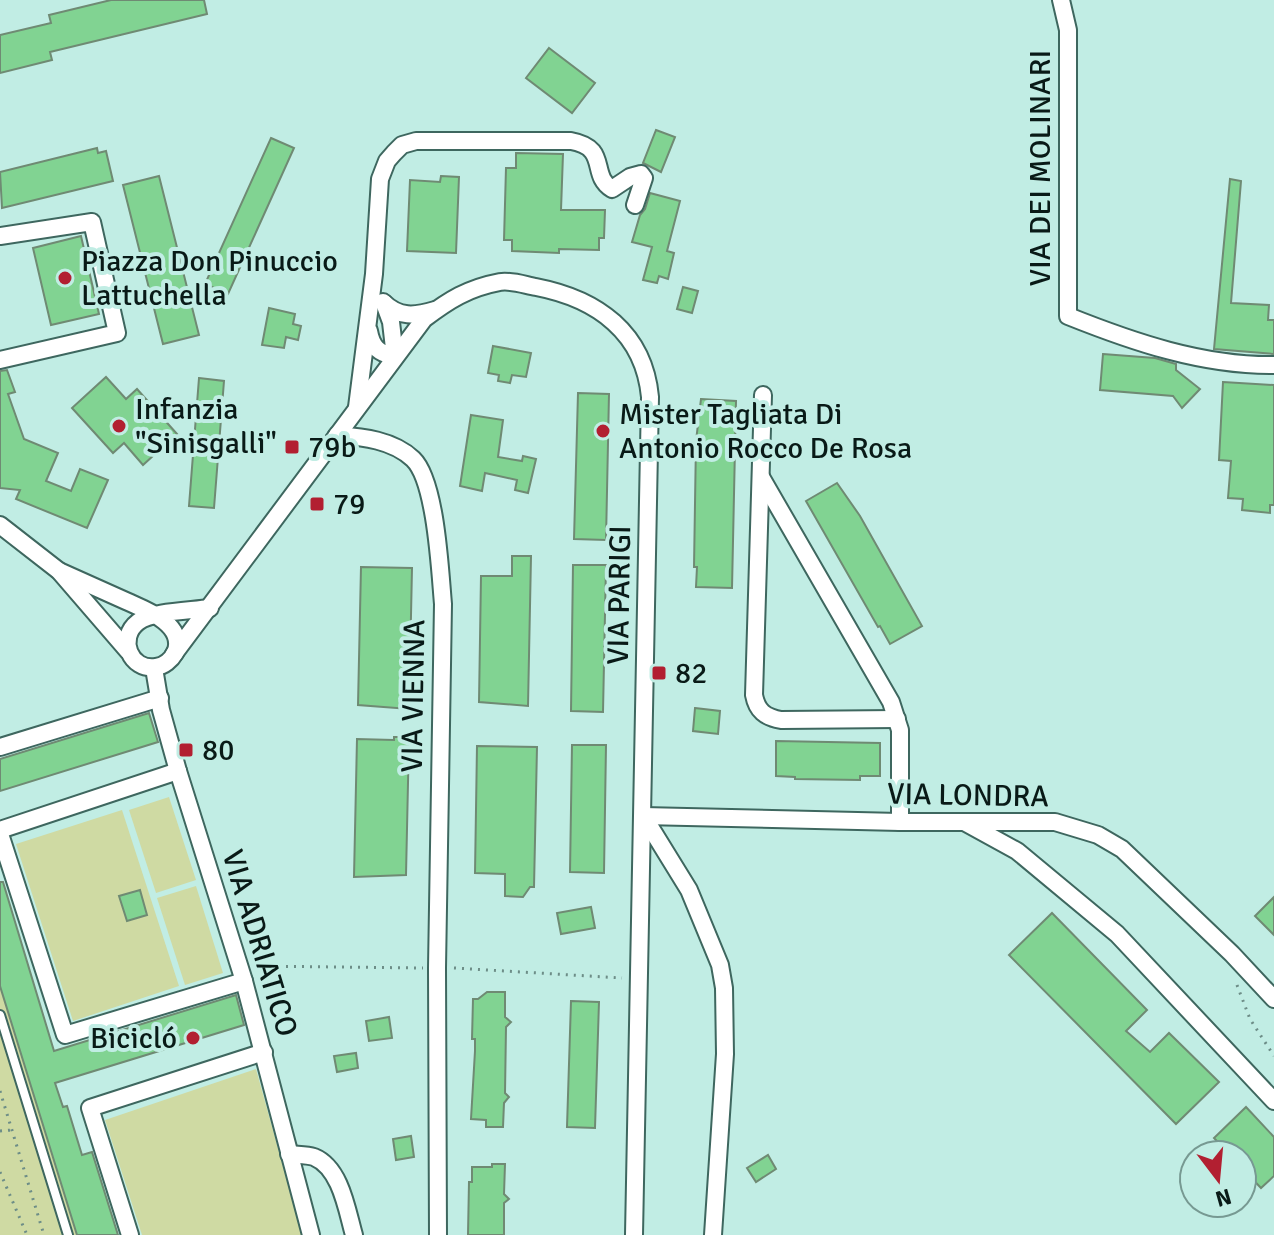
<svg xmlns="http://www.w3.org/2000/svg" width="1274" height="1235" viewBox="0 0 1274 1235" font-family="Signika,sans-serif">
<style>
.green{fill:#cfdaa3}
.building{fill:#81d392;stroke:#6f8a73;stroke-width:2}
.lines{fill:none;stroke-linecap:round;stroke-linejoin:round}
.lane-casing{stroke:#3e675f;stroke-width:12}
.street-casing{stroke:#3e675f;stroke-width:20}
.path{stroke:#6d8d87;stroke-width:3;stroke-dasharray:2 6;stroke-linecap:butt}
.lane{stroke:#fff;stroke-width:8}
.street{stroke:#fff;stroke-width:16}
.poi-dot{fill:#b21f31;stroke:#c1ede4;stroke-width:3}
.labels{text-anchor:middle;stroke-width:8;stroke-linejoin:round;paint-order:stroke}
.street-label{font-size:30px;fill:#091a17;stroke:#c1ede4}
.poi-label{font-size:30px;fill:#091a17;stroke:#c1ede4;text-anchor:start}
</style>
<rect width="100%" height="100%" fill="#c1ede4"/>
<g class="green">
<polygon points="169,797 196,880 156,893 129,810"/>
<polygon points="122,810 179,986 73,1021 16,844"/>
<polygon points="196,886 223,973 185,985 157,898"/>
<polygon points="0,985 77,1235 0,1235"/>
<polygon points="256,1069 302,1235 142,1235 105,1120"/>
</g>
<g class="building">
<polygon points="111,0 204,0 207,14 50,52 52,60 0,73 0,35 51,23 49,15"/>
<polygon points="549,48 595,83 572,113 526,78"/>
<polygon points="656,130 675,137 661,172 643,163"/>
<polygon points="271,138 294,148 228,294 205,284"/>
<polygon points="97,148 98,153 106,151 113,181 2,208 0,172"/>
<polygon points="516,153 563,154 561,210 605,210 604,238 599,238 599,250 559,249 559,253 512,251 512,240 504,240 506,168 516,168"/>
<polygon points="159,176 199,335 163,344 123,185"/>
<polygon points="441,176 459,177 456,253 407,251 410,180 440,182"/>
<polygon points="1230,179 1241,181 1231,303 1269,305 1268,320 1274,320 1274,354 1214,349"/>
<polygon points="650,193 680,201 667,251 674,253 668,279 659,276 657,283 643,280 652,247 632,242 640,215 645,209"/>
<polygon points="81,236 99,314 51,325 33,248"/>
<polygon points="683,287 698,291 692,313 677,309"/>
<polygon points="269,308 295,314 293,324 301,326 298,340 286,337 284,348 262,345"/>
<polygon points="493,346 531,353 526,377 512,375 510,383 498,381 499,375 488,373"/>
<polygon points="1103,354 1155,358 1176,364 1176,370 1200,389 1182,408 1173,396 1100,390"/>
<polygon points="7,370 15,392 8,394 24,439 58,453 46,481 71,491 80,469 108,480 87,528 16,499 20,490 0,488 0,371"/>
<polygon points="106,377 126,399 137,389 177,434 143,465 124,443 113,453 72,408"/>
<polygon points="199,378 224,381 214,508 189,506"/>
<polygon points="1223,382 1274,385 1274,505 1270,505 1270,513 1242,510 1243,499 1228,498 1231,461 1219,460"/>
<polygon points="578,393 609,394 606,540 574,539"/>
<polygon points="701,399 736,401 732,588 696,587 697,567 694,567 696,441"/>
<polygon points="471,415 503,420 498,457 522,461 523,456 536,459 528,493 515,490 517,480 485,473 482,491 460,486"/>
<polygon points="837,483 860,516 922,626 890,644 880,626 878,627 806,501"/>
<polygon points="512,556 531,556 528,706 479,702 481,576 512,576"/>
<polygon points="573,565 606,565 603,712 571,711"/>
<polygon points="361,567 412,568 409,709 358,705"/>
<polygon points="695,708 720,711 718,734 693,731"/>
<polygon points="149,713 158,742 0,791 0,759"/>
<polygon points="394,737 409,737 406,875 354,877 357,739 394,740"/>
<polygon points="776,741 880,743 880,776 860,776 860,780 795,779 795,777 776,776"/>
<polygon points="572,745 606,745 604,873 570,872"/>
<polygon points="477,746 537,747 534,887 530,887 523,897 505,896 505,874 475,873"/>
<polygon points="0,882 3,882 54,1051 236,995 244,1025 55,1083 63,1107 67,1106 82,1155 92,1152 118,1235 77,1235 0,986"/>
<polygon points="140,890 147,915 127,921 119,896"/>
<polygon points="1274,897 1274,935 1255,916"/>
<polygon points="591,907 595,928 561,934 557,913"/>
<polygon points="1052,913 1147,1010 1126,1031 1150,1052 1169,1033 1219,1082 1176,1124 1009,955"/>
<polygon points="487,992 505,992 505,1017 511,1022 506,1027 505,1093 509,1097 504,1103 503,1127 486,1127 486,1120 471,1119 475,1051 475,1039 472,1039 473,999 478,999"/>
<polygon points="571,1001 599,1002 595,1128 567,1127"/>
<polygon points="389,1017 392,1038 369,1041 366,1021"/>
<polygon points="356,1053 358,1068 337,1072 334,1056"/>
<polygon points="1246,1107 1274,1137 1274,1176 1261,1188 1242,1168 1242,1155 1230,1155 1214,1138"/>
<polygon points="411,1136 414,1157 396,1160 393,1139"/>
<polygon points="768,1155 776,1169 756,1182 747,1168"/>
<polygon points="492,1164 505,1164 504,1194 509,1199 504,1203 504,1235 468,1235 469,1182 472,1182 472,1167 492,1167"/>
</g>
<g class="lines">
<g class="lane-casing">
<polyline id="lane" points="0,1015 68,1235"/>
</g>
<g class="street-casing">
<g id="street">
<path d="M1061,0L1068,30V316C1133,342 1203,366 1274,365"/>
<polyline points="0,236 92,222 117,333 0,360"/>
<path d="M383,302C399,318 415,316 435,310"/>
<path d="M369,331C372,348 379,353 395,357L391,322L384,303"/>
<path d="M763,395L754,695C757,711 765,717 781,720L897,719"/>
<path d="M357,407L374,274L380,179L387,161L394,153L402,145L416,141H571C610,148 589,175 612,189L630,177L641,174L644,178L635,205"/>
<path d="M337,435C363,437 393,440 413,459C436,481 440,571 443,604L437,968L438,1235"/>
<polyline points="761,477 891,702 900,730 900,822"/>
<polyline points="0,525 59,571 128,651"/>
<path d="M59,571C81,581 104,591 126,601C139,607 153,612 164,621C174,629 181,640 175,653C171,660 164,666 156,667C130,671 117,638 138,622C152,611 191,611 210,608"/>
<path d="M174,654L424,319C449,300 468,288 500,282C511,280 525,285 536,287C598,299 644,333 650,397L634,1235"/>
<polyline points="154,668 161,710 178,771 244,981 311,1235"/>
<polyline points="0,747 160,698"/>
<polyline points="643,816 900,822 1055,822 1098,835 1122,849 1232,954 1274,999"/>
<polyline points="644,817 689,890 720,965 724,988 725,1054 713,1235"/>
<polyline points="966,823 1017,851 1117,934 1274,1101"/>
<polyline points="0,830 178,771"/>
<polyline points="0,834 65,1035 244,981"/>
<path d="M289,1154C297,1155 307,1155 314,1157C341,1168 347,1211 354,1235"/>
<polyline points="130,1235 90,1108 264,1052"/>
</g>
</g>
<g class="path">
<polyline points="254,966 423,968"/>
<polyline points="454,968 622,978"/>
<polyline points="1237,985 1250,1019 1274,1056"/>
<polyline points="0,1091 44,1235"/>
<polyline points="0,1131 12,1130"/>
<polyline points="0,1172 27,1235"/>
</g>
<use href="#lane" class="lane"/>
<use href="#street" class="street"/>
</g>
<g class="poi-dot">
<circle cx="65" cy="278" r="8"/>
<circle cx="119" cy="426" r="8"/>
<circle cx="603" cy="431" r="8"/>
<rect x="284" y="439" width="16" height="16" rx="4"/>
<rect x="309" y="496" width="16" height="16" rx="4"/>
<rect x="651" y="665" width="16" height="16" rx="4"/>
<rect x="178" y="742" width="16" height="16" rx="4"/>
<circle cx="193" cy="1038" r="8"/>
</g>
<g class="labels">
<g class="street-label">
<text transform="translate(1040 168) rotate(-90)" y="10">VIA DEI MOLINARI</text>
<text transform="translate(619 595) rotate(-89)" y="10">VIA PARIGI</text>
<text transform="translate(413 696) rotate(-89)" y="10">VIA VIENNA</text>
<text transform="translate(968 795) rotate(1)" y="10">VIA LONDRA</text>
<text transform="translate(260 943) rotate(73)" y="10">VIA ADRIATICO</text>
</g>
<g class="poi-label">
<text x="81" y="271">Piazza Don Pinuccio<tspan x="81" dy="34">Lattuchella</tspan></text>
<text x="135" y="419">Infanzia<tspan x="135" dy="34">"Sinisgalli"</tspan></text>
<text x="619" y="424">Mister Tagliata Di<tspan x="619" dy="34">Antonio Rocco De Rosa</tspan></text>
<text x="308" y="457">79b</text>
<text x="333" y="514">79</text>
<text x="675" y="683">82</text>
<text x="202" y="760">80</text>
<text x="177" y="1048" text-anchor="end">Bicicló</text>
</g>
</g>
<g transform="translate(1218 1179) rotate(164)"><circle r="38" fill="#c1ede4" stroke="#779992" stroke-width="2"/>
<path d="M0-6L14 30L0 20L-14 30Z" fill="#b21f31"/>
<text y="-12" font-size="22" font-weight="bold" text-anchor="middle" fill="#091a17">N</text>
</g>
</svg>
